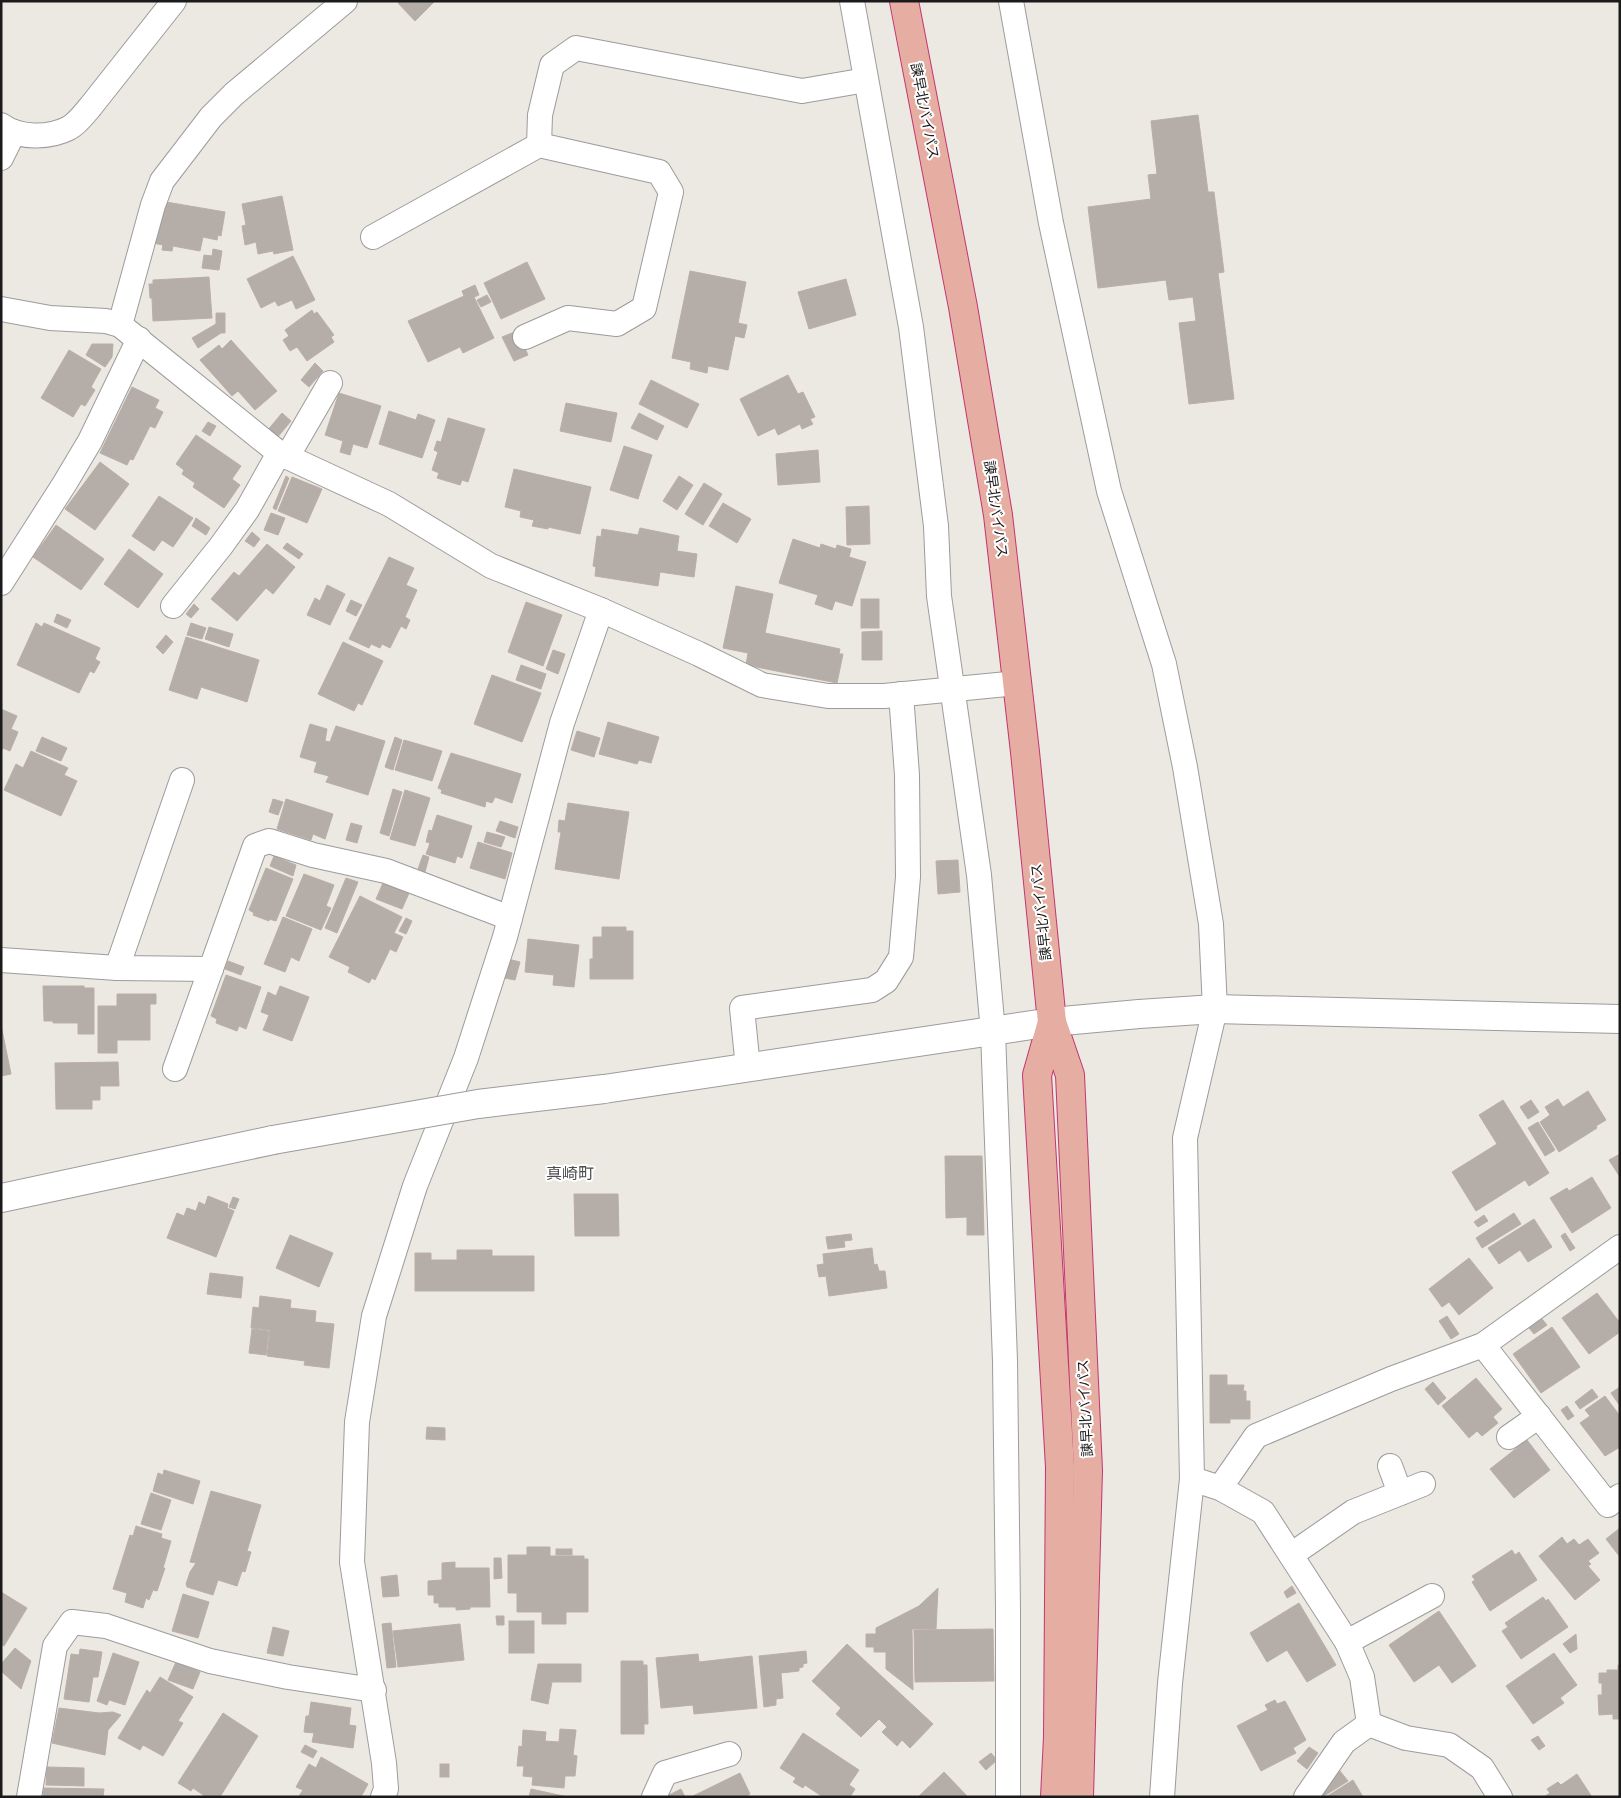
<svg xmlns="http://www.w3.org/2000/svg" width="1621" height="1798" viewBox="0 0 1621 1798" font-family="Signika,'Noto Sans JP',sans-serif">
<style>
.building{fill:#b5ada8;stroke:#bcaea6}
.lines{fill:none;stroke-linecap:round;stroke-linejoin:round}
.minor-casing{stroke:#9c9c9c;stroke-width:26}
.tertiary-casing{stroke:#9c9c9c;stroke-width:30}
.trunk-casing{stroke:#c3366f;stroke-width:30}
.minor{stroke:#fff;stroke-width:24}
.tertiary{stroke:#fff;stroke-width:28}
.trunk{stroke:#e6aea3;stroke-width:28}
.tertiary-bridge-casing{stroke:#9c9c9c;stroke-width:30;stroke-linecap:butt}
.tertiary-bridge{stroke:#fff;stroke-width:28}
.labels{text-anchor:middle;stroke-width:4;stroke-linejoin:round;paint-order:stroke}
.street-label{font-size:14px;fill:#1b1b1b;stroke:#fff}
.quarter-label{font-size:16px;fill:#4e4e4e;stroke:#fff}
</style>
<rect width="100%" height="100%" fill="#ece8e2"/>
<g class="building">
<polygon points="400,1 435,1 415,21 398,3"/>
<polygon points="1198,115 1208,192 1214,192 1224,272 1218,273 1234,399 1189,404 1179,323 1196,321 1193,297 1169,300 1166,280 1098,288 1088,207 1151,199 1148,175 1157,174 1151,121"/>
<polygon points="282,196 293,250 274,254 273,251 258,254 256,242 245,245 242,226 246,225 242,204"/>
<polygon points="166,202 225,212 221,236 218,235 217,240 203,237 200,251 173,246 172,251 162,250 163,245 153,243 160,204 166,205"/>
<polygon points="213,249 222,251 219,270 202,268 204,255 212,256"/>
<polygon points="293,256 315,300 296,309 292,300 278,306 275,301 261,308 247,279"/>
<polygon points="527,262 545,299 501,319 484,283"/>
<polygon points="690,271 746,282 738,323 747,325 744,338 735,336 728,370 708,366 707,373 690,369 691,362 672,358"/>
<polygon points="209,277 212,318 153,321 152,298 150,298 149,284 153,284 153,280"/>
<polygon points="846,279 856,315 809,329 798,292"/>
<polygon points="475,285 479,295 474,297 494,338 463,353 460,347 428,362 408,321 464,296 462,291"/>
<polygon points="487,295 491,302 481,307 477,300"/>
<polygon points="312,310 314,314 317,312 334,335 331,337 334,342 307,361 297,347 290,351 283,340 289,336 285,330"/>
<polygon points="216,313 225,313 225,333 221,333 216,324"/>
<polygon points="216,324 221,333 198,348 192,338"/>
<polygon points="517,331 528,355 514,361 502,337"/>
<polygon points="231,340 277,391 255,410 238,391 232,396 200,360 219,345 222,349"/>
<polygon points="92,344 113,344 112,357 105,367 86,355"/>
<polygon points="69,350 101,369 91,387 95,390 85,406 81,404 73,417 41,398"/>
<polygon points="315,363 323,371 309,387 301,380"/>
<polygon points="788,375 798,394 803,392 815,417 810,419 813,424 802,429 800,424 778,435 775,428 758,436 740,399"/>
<polygon points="651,380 699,404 687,428 639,404"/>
<polygon points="132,387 159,400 155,408 163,412 155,428 150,426 133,460 130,459 127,465 100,453"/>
<polygon points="339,393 381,406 367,448 353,444 350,455 340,452 343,441 325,435"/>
<polygon points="566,403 617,413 611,442 560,431"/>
<polygon points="389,411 416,420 418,414 435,420 422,458 379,444"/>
<polygon points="282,413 291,421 276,439 267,431"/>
<polygon points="639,413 664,426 657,440 631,428"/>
<polygon points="448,418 485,429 468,482 462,480 460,485 437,478 439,473 432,470 438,452 434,450 437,441 441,442"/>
<polygon points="208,422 216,426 210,436 202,431"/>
<polygon points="196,435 241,466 232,479 240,485 224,508 193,487 195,483 182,474 184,470 176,464"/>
<polygon points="624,446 652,455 638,499 610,490"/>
<polygon points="818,450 820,482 778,485 776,454"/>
<polygon points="100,462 129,484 95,530 65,509"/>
<polygon points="514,469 591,487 580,534 548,527 548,529 532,526 534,520 520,517 521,511 505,507"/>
<polygon points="286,476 289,478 276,510 273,508"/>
<polygon points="679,476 693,485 677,510 663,501"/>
<polygon points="292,477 322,489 307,523 278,511"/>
<polygon points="704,483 722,494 703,525 685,514"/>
<polygon points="159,496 193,518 173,547 162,540 154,551 132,536"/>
<polygon points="723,503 751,519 737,543 709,526"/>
<polygon points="869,506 870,544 847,545 846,507"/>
<polygon points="271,513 285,518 278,535 264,530"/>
<polygon points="196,518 210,528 206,535 192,526"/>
<polygon points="56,525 104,559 81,590 33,557"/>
<polygon points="640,528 679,536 677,551 697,554 694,577 660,572 658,586 595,576 596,567 593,566 597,536 601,537 602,529 638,535"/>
<polygon points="252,532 260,539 254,547 245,541"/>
<polygon points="793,539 820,548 821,544 836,549 837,545 851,549 849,557 866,562 852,606 835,601 832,610 815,604 818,595 779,583"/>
<polygon points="287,543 303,554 299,559 283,548"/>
<polygon points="267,544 295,567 273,594 266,588 237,621 211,599 234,572 239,576"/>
<polygon points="129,549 163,574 138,608 104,584"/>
<polygon points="389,557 414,568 406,585 417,590 405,617 410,620 406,629 401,626 390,648 382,644 380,648 371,644 369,648 349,639"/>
<polygon points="327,585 345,594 330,625 307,615 315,598 320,601"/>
<polygon points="736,586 773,594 765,633 840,649 839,654 843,654 837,683 746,665 748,653 723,648"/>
<rect x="861" y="599" width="18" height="29"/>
<polygon points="351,600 362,605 356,616 346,611"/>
<polygon points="526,602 562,615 543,666 508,652"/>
<polygon points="194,604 199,609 191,618 186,614"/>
<polygon points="57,614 71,620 67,628 54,622"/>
<polygon points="36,623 42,627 44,623 100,648 95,659 100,662 94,673 90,671 79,693 17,665"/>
<polygon points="191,623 206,628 202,639 187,635"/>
<polygon points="209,627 233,634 229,647 205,639"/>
<polygon points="882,631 882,660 862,660 862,632"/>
<polygon points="166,635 173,642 163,654 156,647"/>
<polygon points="186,637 259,660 247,702 201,687 197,699 169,690"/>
<polygon points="343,642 383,661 362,705 358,703 354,711 318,694"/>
<polygon points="553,650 565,654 558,674 546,669"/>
<polygon points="521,665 546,674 541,689 516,680"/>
<polygon points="492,675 541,693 522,742 474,724"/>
<polygon points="1,709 17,716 11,729 18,732 10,751 3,748 1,752"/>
<polygon points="608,722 659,737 651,763 639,760 637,764 599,754"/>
<polygon points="310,724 327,729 325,741 330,742 336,726 385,741 368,795 326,782 329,776 314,772 317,762 300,757"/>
<polygon points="577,731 600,738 594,757 571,750"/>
<polygon points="42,737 67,748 61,761 36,751"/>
<polygon points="395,737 402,740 393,770 385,767"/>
<polygon points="404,740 442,751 432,781 395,770"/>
<polygon points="31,751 68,768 64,775 77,781 61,816 4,790 16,764 23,768"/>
<polygon points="451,753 521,774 512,803 495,797 492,803 486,801 485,807 441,793 442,790 438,788"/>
<polygon points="393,789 402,792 389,836 380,833"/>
<polygon points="405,790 430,798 415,846 390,839"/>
<polygon points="273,799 283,802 278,815 269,812"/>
<polygon points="286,799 333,814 325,839 313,834 311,840 277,829"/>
<polygon points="568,803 629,812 619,879 555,869 561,832 558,832 559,820 565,821"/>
<polygon points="437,815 472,826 462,858 457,856 455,863 426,854 430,843 426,842 429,830 432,831"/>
<polygon points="500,821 518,827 515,838 496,831"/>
<polygon points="351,823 362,826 357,843 346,840"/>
<polygon points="487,832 505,837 501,847 484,842"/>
<polygon points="478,842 512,853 505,879 470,868"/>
<polygon points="423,855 429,857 425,872 418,869"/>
<polygon points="274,856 296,865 293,876 270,866"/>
<polygon points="958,860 960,892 938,894 936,861"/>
<polygon points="266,868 293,879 276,921 269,919 269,921 253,915 254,913 249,910"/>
<polygon points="304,874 334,885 326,906 331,908 321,930 286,916"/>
<polygon points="346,878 358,882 337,933 325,928"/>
<polygon points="383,883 409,893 402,909 376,899"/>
<polygon points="360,896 402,917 394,933 403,937 396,952 390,949 375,980 372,978 369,983 348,972 350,967 329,957"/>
<polygon points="283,917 312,929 299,961 291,957 285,972 264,964"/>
<polygon points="406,918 412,921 406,934 399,931"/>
<polygon points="602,927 626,927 626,931 633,931 633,979 590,979 590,959 593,959 593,937 602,937"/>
<polygon points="528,939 579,945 574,987 553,985 554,975 525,972"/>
<polygon points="508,959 520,962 515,980 504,978"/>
<polygon points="228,961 244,967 241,975 225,969"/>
<polygon points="226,975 261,987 246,1029 239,1026 237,1031 216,1023 217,1019 211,1016"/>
<polygon points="43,986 84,986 84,988 94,988 94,1034 78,1034 78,1023 53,1023 53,1021 44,1021"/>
<polygon points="280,986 309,997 292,1041 263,1030 269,1015 261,1012 268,992 276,996"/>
<polygon points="117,994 156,994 156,1004 150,1004 150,1040 117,1040 117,1053 98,1053 98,1006 117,1006"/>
<polygon points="1,1025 11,1074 1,1076"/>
<polygon points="118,1062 119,1086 100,1086 100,1100 92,1100 92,1109 56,1109 55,1063"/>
<polygon points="1588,1091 1606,1120 1596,1126 1597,1128 1559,1152 1540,1122 1550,1115 1545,1107 1558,1099 1563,1107"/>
<polygon points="1503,1100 1549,1173 1529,1186 1525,1180 1476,1211 1452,1172 1497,1144 1479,1115"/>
<polygon points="1531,1100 1539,1112 1528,1119 1520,1107"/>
<polygon points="1538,1122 1555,1150 1545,1156 1528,1128"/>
<polygon points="1620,1154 1620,1177 1609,1160"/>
<polygon points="945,1156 982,1156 984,1235 967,1235 967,1217 946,1218"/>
<polygon points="1592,1177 1611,1208 1572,1233 1550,1198 1567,1188 1569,1191"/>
<polygon points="574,1194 618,1194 619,1236 575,1236"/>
<polygon points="208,1196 228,1204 227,1208 234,1211 216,1257 167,1238 177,1213 184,1216 187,1208 196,1211 199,1202 205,1205"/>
<polygon points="233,1197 239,1199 235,1209 229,1207"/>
<polygon points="1514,1213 1521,1224 1482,1248 1476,1238"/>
<polygon points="1484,1215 1488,1221 1478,1227 1474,1222"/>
<polygon points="1534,1219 1552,1247 1528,1262 1520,1250 1499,1264 1488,1248"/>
<polygon points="1565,1233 1575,1248 1570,1251 1561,1236"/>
<polygon points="851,1234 852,1240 844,1241 845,1247 828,1249 826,1237"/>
<polygon points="290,1235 333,1253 319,1287 276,1268"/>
<polygon points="872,1248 874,1265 877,1264 879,1271 885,1271 887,1288 829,1296 826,1276 819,1277 817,1265 824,1264 823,1254"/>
<polygon points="457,1250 492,1250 492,1256 534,1256 534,1291 415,1291 415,1253 431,1253 431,1260 457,1260"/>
<polygon points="1469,1258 1493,1288 1459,1315 1449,1302 1442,1307 1429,1289"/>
<polygon points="210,1273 243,1277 241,1298 207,1294"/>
<polygon points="1597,1293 1620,1323 1620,1332 1589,1354 1562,1318"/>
<polygon points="260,1296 291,1300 290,1308 316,1311 315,1322 334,1324 329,1368 304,1365 305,1361 267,1356 270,1330 251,1328 253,1307 259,1308"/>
<polygon points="1447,1316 1459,1334 1451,1339 1439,1321"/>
<polygon points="1542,1319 1547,1325 1534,1334 1529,1328"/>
<polygon points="1552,1327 1580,1367 1541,1393 1513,1354"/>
<polygon points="252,1329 269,1331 266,1355 249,1353"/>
<polygon points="1210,1375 1227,1375 1227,1385 1244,1385 1243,1391 1246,1391 1246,1401 1250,1401 1250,1419 1230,1419 1230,1423 1210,1423"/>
<polygon points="1476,1378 1502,1409 1493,1417 1498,1423 1482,1436 1477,1431 1469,1438 1442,1406"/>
<polygon points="1433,1382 1446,1398 1438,1405 1425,1389"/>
<polygon points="1620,1387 1620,1406 1611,1393"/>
<polygon points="1592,1389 1598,1397 1580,1409 1575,1402"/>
<polygon points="1605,1396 1620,1416 1620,1447 1605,1456 1580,1423 1590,1416 1585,1410"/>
<polygon points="1567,1406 1574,1416 1568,1420 1561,1410"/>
<polygon points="427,1427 445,1428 445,1440 426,1439"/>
<polygon points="1527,1440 1550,1470 1514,1498 1490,1469"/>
<polygon points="164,1470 200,1481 193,1504 153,1491 158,1473 163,1475"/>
<polygon points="211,1491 261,1505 247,1551 251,1552 245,1572 242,1571 237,1586 218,1580 213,1595 187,1587 186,1584 190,1572 196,1563 190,1562"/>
<polygon points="151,1493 171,1500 161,1530 141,1524"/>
<polygon points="136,1526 162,1534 161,1538 171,1541 163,1568 165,1568 157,1591 153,1590 149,1600 146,1598 143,1608 125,1602 127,1593 113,1589 130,1535 133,1536"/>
<polygon points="1620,1528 1620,1557 1606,1539"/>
<polygon points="1562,1537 1567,1544 1574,1539 1579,1545 1588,1539 1599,1553 1588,1561 1591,1564 1588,1566 1600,1580 1575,1600 1539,1556"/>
<polygon points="527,1547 550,1547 550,1556 584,1556 584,1559 588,1559 588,1612 566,1612 566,1624 542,1624 542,1612 517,1612 517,1593 508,1593 508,1555 527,1555"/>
<rect x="556" y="1549" width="16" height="6"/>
<polygon points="1512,1550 1515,1555 1519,1552 1537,1580 1490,1611 1472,1582 1475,1580 1472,1576"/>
<polygon points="494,1558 501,1558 502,1578 494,1579"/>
<polygon points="455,1562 455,1568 489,1568 490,1607 470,1607 470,1609 456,1610 456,1607 439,1607 439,1603 434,1603 434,1595 428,1595 428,1581 442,1580 442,1563"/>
<polygon points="397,1575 399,1596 383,1597 381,1577"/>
<polygon points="1292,1586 1296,1593 1287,1598 1284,1592"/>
<polygon points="938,1588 936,1629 912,1629 913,1690 886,1669 886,1652 874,1652 874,1647 866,1647 866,1634 876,1634 876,1628 919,1606"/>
<polygon points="1,1592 27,1608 4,1646 1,1644"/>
<polygon points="183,1594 209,1602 198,1638 172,1631"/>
<polygon points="1543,1597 1546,1601 1548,1599 1568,1627 1521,1659 1502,1631 1508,1627 1505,1623"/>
<polygon points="1299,1603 1336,1665 1307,1682 1287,1650 1267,1662 1250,1633"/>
<polygon points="1439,1611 1476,1666 1452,1683 1439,1665 1414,1682 1389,1645"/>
<polygon points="496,1616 504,1616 504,1625 497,1625"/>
<rect x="509" y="1621" width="25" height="32"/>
<polygon points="391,1623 396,1667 387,1668 382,1624"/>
<polygon points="460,1624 464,1660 398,1667 393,1631"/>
<polygon points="273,1627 289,1631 283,1656 267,1653"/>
<polygon points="993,1629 994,1681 915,1682 914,1630"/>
<polygon points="1576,1634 1577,1649 1570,1653 1563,1644"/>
<polygon points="847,1644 933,1724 910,1748 902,1740 897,1746 882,1732 887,1727 879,1719 861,1737 836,1714 841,1708 812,1681"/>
<polygon points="15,1648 31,1661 21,1689 1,1671 1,1664"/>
<polygon points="80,1649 102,1652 98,1677 93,1677 89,1702 64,1699 71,1654 79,1655"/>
<polygon points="806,1651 807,1663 803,1664 803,1667 799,1668 799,1671 781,1673 783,1698 776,1699 776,1705 764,1707 759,1656"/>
<polygon points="113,1653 139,1662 125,1705 109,1700 107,1705 97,1701"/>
<polygon points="1554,1653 1577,1685 1560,1698 1564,1703 1533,1724 1506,1686"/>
<polygon points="698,1654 699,1662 752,1656 757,1708 694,1714 693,1705 661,1708 656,1658"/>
<polygon points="621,1661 643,1661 643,1665 647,1665 648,1724 644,1724 644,1734 621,1734"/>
<polygon points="176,1662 200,1672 193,1689 168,1680"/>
<polygon points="538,1664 581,1664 581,1682 552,1682 548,1704 531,1700"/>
<polygon points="1618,1665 1620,1665 1620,1719 1613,1719 1613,1714 1599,1715 1598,1695 1602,1695 1602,1683 1599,1683 1599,1673 1607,1673 1607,1670 1618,1670"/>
<polygon points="160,1677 193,1697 178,1721 183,1723 163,1756 143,1745 140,1750 118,1738 147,1690 150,1693"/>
<polygon points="1275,1700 1277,1704 1285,1701 1306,1740 1293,1748 1296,1753 1261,1771 1237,1726 1268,1710 1265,1705"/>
<polygon points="311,1702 351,1708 349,1725 356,1726 353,1748 312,1742 314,1733 304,1732 306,1716 309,1716"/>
<polygon points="59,1708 99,1713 113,1712 121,1715 108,1730 105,1755 52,1743"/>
<polygon points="223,1713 258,1736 220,1797 206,1797 193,1788 191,1791 178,1783"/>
<polygon points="560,1729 576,1730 573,1755 577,1756 575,1776 565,1776 564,1788 532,1785 533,1777 523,1776 524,1766 517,1766 519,1746 522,1747 523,1730 546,1732 545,1741 559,1742"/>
<polygon points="803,1733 859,1770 849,1785 855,1789 850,1797 823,1797 805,1785 803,1788 793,1782 796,1778 780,1768"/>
<polygon points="1538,1736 1545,1746 1539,1750 1531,1740"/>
<polygon points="305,1745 317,1751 313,1758 301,1752"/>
<polygon points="1309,1747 1318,1753 1307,1769 1297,1761"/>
<polygon points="991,1753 997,1760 986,1770 979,1762"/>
<polygon points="321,1757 368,1784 361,1797 299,1796 303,1790 296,1787 309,1764 316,1768"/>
<rect x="440" y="1764" width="9" height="13"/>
<polygon points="47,1767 84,1768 84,1786 46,1785"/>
<polygon points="1340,1771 1348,1781 1324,1796 1321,1792"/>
<polygon points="944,1772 968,1797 918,1797"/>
<polygon points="740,1773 750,1794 745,1797 691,1797"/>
<polygon points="1577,1774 1592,1797 1544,1797 1550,1793 1547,1789 1558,1782 1561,1785"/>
<polygon points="1353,1780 1363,1797 1326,1797"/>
<polygon points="44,1788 104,1789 103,1797 43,1797"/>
<polygon points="531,1789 568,1797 529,1797"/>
<polygon points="681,1789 685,1797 665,1797"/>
</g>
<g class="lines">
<g class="minor-casing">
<g id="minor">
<polyline points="852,1 911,327 936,526 939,596 979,875 993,1032 1005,1361 1008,1609 1008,1797"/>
<polyline points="1011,1 1051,223 1109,491 1164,664 1185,767 1211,924 1215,1009 1185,1138 1192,1479 1170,1683 1162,1797"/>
<path d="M1,125C19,139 50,138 69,128C78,123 85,113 91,106L174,1"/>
<polyline points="1,158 14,132"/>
<polyline points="373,237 539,145 540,115 552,65 576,48 802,91 866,80"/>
<polyline points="1,309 50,318 106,321 120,325 279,453 389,504 491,566 601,610"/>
<polyline points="120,325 153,205 162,181 211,117 234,94 345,1"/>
<polyline points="525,337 568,318 617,324 644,308 671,192 659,172 539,145"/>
<polyline points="287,457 330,383"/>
<polyline points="1,583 65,483 90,441 139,339"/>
<polyline points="173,606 221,546 247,510 279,453"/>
<polyline points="1,960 117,968 211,969"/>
<polyline points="117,968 182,780"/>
<polyline points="748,1068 742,1008 872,990 886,981 901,957 908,877 907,775 901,694"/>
<polyline points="175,1069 255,846 269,841 313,855 386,871 510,918"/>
<polyline points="1483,1345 1608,1505 1620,1496"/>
<polyline points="1509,1437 1539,1416"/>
<polyline points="1390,1466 1400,1493"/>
<polyline points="1192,1479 1220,1488 1256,1436 1391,1379 1483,1345 1620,1247"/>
<polyline points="1220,1488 1263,1512 1347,1642 1362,1677 1369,1724 1406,1738 1449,1745 1482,1768 1500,1797"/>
<polyline points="1291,1555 1353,1512 1423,1484"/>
<polyline points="1347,1642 1432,1596"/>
<polyline points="29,1797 55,1646 72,1622 106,1626 210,1661 288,1677 374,1690"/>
<polyline points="383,1797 386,1789 384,1763 352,1562 357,1422 374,1316 415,1186 466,1058 505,937 562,723 601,610 699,654 762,685 828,696 884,696 1018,683"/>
<polyline points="654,1797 665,1773 729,1754"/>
<polyline points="1306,1797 1344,1742 1369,1724"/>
</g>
</g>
<g class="tertiary-casing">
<g id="tertiary">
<polyline points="604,1089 1052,1022 1139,1014 1215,1009 1620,1019"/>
<polyline points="1,1198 273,1140"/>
</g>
</g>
<g class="trunk-casing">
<g id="trunk">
<polyline points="904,1 963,307 998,515 1025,752 1052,1022 1070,1075 1088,1470 1079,1797"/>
<polyline points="1052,1022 1037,1075 1060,1467 1058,1737 1055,1797"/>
</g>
</g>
<use href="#minor" class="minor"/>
<use href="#tertiary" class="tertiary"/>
<use href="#trunk" class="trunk"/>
<g class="tertiary-bridge-casing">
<polyline id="tertiary-bridge" points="273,1140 478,1104 604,1089"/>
</g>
<use href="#tertiary-bridge" class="tertiary-bridge"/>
</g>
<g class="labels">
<g class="street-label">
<text transform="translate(925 111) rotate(79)" y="5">諫早北バイパス</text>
<text transform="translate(996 509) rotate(82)" y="5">諫早北バイパス</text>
<text transform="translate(1041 912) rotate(-96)" y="5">諫早北バイパス</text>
<text transform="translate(1085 1408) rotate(-93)" y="5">諫早北バイパス</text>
</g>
<g class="quarter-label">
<text x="570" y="1179">真崎町</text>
</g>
</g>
<rect width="1621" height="1798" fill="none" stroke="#1b1b1b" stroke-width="5"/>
</svg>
